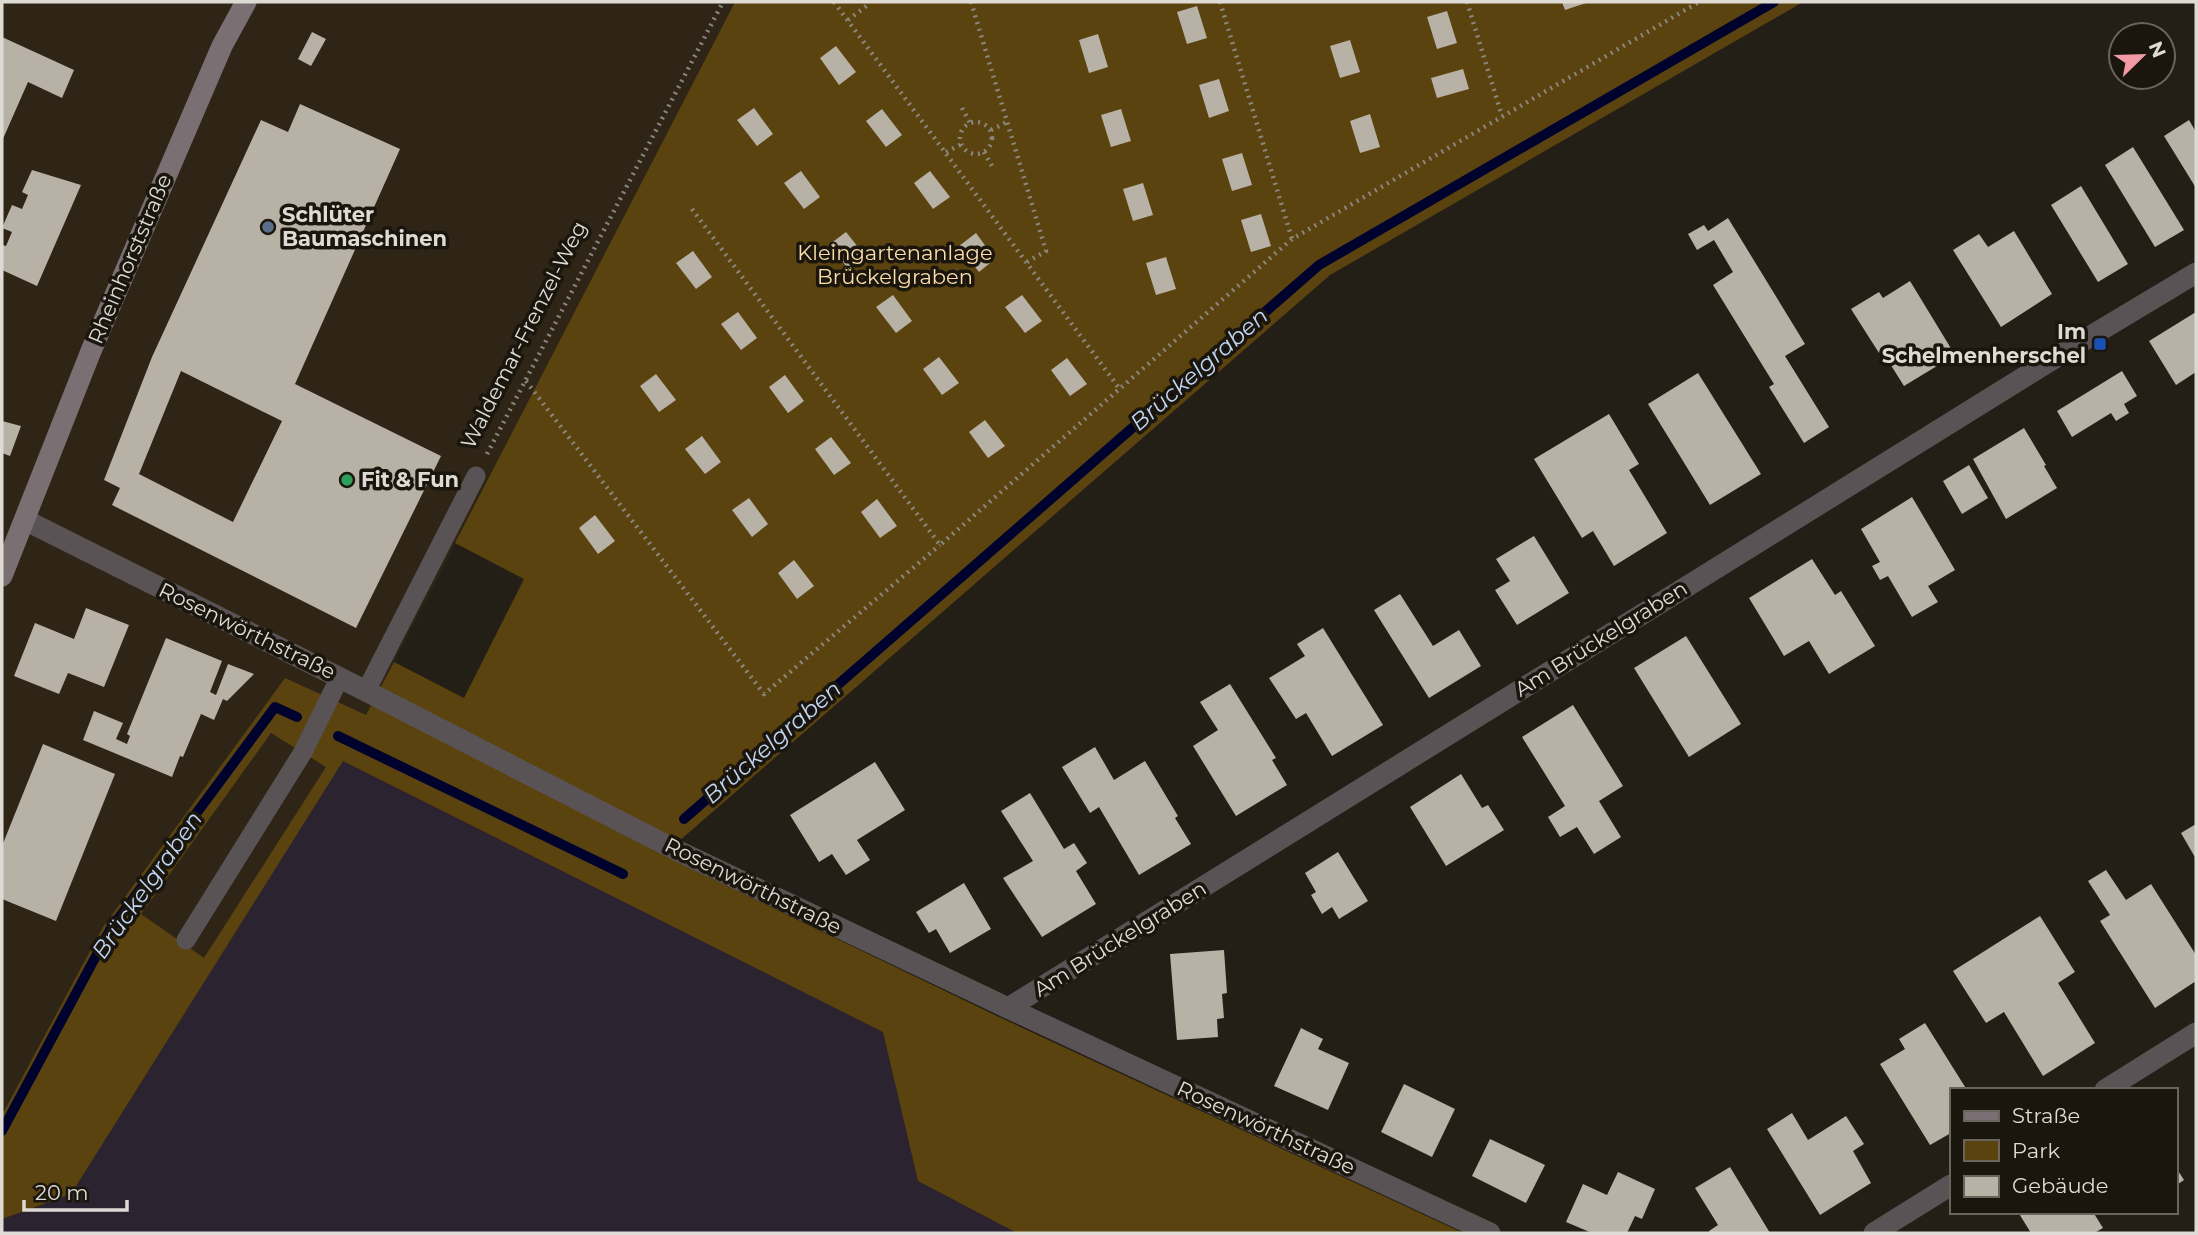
<svg xmlns="http://www.w3.org/2000/svg" width="2198" height="1235" viewBox="0 0 2198 1235" font-family="Montserrat,sans-serif">
<style>
.built{fill:#2e2517}
.industrial{fill:#2c2331}
.green{fill:#5b430f;fill-rule:evenodd}
.lines{fill:none;stroke-linecap:round;stroke-linejoin:round}
.stream{stroke:#00022e;stroke-width:10}
.building{fill:#b8b1a6;fill-rule:evenodd}
.path{stroke:#8a867e;stroke-width:4.5;stroke-dasharray:2 5;stroke-linecap:butt}
.lane{stroke:#595355;stroke-width:19}
.street{stroke:#595355;stroke-width:21}
.secondary{stroke:#7a7073;stroke-width:21}
.service-dot{fill:#5c6f8a;stroke:#1b160d;stroke-width:2.5}
.transit-dot{fill:#1a4fb4;stroke:#1b160d;stroke-width:2.5}
.leisure-dot{fill:#2e9e5b;stroke:#1b160d;stroke-width:2.5}
.labels{text-anchor:middle;stroke-width:7;stroke-linejoin:round;paint-order:stroke}
.poi-label{font-size:21px;font-weight:bold;fill:#dedbd5;stroke:#1b160d;text-anchor:start}
.park-label{font-size:21px;fill:#fbdeaa;stroke:#1b160d}
.street-label{font-size:21px;fill:#dedbd5;stroke:#1b160d}
.water-label{font-size:23px;font-style:italic;fill:#c0d6f5;stroke:#1b160d}
</style>
<rect width="100%" height="100%" fill="#241f16"/>
<polygon class="built" points="2,2 735,2 343,761 1308,1233 2,1233"/>
<polygon class="industrial" points="343,761 883,1032 918,1181 1017,1233 2,1233 2,1219 71,1194"/>
<path class="green" d="M735,2H1803L1330,275L663,855L999,1017L1463,1233H1017L918,1181L883,1032L343,761L71,1194L2,1219V1115L103,927L285,678L366,715L394,662L464,698L524,579L455,543ZM271,733L326,767L204,958L141,914Z"/>
<g class="lines">
<g class="stream">
<polyline points="338,736 623,874"/>
<polyline points="684,819 1319,265 1774,2"/>
<polyline points="2,1131 110,930 275,707 297,717"/>
</g>
</g>
<g class="building">
<polygon points="1562,2 1589,2 1565,10"/>
<polygon points="1197,6 1207,38 1187,44 1177,12"/>
<polygon points="1447,11 1457,43 1437,49 1427,17"/>
<polygon points="312,32 326,39 311,66 298,59"/>
<polygon points="1098,34 1108,67 1089,73 1079,40"/>
<polygon points="2,37 74,70 62,98 28,82 2,141"/>
<polygon points="1350,40 1360,72 1340,78 1330,46"/>
<polygon points="836,46 856,72 839,85 820,58"/>
<polygon points="1463,69 1469,89 1437,98 1431,78"/>
<polygon points="1219,79 1229,111 1209,118 1199,85"/>
<path d="M300,104L400,149L295,384L441,456L356,628L112,505L120,488L104,480L152,357L261,120L288,132ZM181,371L282,421L233,522L139,474Z"/>
<polygon points="754,108 773,134 757,146 737,120"/>
<polygon points="882,109 902,135 886,147 866,121"/>
<polygon points="1121,109 1131,141 1111,147 1101,115"/>
<polygon points="1370,114 1380,147 1360,153 1350,121"/>
<polygon points="2189,120 2196,132 2196,188 2164,136"/>
<polygon points="2133,147 2184,230 2155,247 2105,165"/>
<polygon points="1242,153 1252,185 1232,191 1222,159"/>
<polygon points="32,170 81,185 37,286 2,270 2,245 6,246 12,232 2,228 12,205 22,209 28,195 22,192"/>
<polygon points="801,171 820,197 804,209 784,183"/>
<polygon points="930,171 950,197 933,209 914,183"/>
<polygon points="1143,183 1153,215 1133,221 1123,189"/>
<polygon points="2081,186 2128,264 2098,282 2051,205"/>
<polygon points="1261,214 1271,246 1251,252 1241,220"/>
<polygon points="1728,218 1805,344 1785,356 1829,427 1804,443 1769,387 1774,384 1713,285 1733,272 1714,240 1697,250 1688,234 1704,225 1708,231"/>
<polygon points="2014,231 2052,294 2001,327 1953,250 1979,234 1988,247"/>
<polygon points="846,232 866,257 849,270 830,244"/>
<polygon points="976,233 995,259 979,272 959,246"/>
<polygon points="693,251 712,277 696,289 676,263"/>
<polygon points="1166,257 1176,289 1156,295 1146,263"/>
<polygon points="1910,281 1955,355 1904,386 1882,351 1879,353 1851,309 1879,292 1883,298"/>
<polygon points="893,295 912,321 896,333 876,307"/>
<polygon points="1022,295 1042,321 1025,333 1005,307"/>
<polygon points="738,312 757,338 741,350 721,324"/>
<polygon points="2196,312 2196,372 2176,385 2149,341"/>
<polygon points="939,357 959,383 942,395 923,369"/>
<polygon points="1067,358 1087,384 1070,396 1051,370"/>
<polygon points="2122,371 2137,396 2124,404 2129,413 2116,421 2111,413 2072,437 2057,411"/>
<polygon points="1698,373 1761,474 1710,505 1648,404"/>
<polygon points="656,374 676,400 659,412 640,386"/>
<polygon points="785,375 804,401 788,413 769,387"/>
<polygon points="1609,414 1639,464 1629,470 1667,533 1614,566 1593,531 1582,538 1534,459"/>
<polygon points="985,420 1005,446 988,458 969,432"/>
<polygon points="2,421 21,426 10,456 2,453"/>
<polygon points="2024,428 2046,465 2044,466 2057,488 2006,519 1973,459"/>
<polygon points="702,436 721,462 705,474 685,449"/>
<polygon points="831,437 851,463 834,475 815,449"/>
<polygon points="1969,465 1988,498 1962,514 1943,481"/>
<polygon points="1912,497 1955,570 1928,586 1938,602 1912,617 1888,576 1880,580 1872,566 1880,562 1861,529"/>
<polygon points="749,498 768,524 752,537 732,510"/>
<polygon points="877,499 897,526 880,538 861,512"/>
<polygon points="595,515 615,541 598,554 579,528"/>
<polygon points="1534,536 1569,593 1517,625 1495,590 1510,581 1496,559"/>
<polygon points="1812,559 1835,595 1841,591 1875,646 1829,674 1809,641 1784,656 1749,598"/>
<polygon points="794,560 814,586 797,599 778,573"/>
<polygon points="1400,594 1433,646 1459,630 1481,666 1429,698 1374,610"/>
<polygon points="86,608 129,625 104,687 68,673 59,694 14,676 35,623 74,639"/>
<polygon points="1323,628 1383,725 1332,756 1306,713 1296,719 1269,678 1305,656 1297,644"/>
<polygon points="1686,636 1741,724 1689,757 1634,668"/>
<polygon points="166,638 222,661 210,692 216,695 228,664 254,674 227,701 223,699 214,720 201,714 183,757 180,756 172,777 83,740 94,711 123,723 116,739 127,744 130,736 127,734"/>
<polygon points="1230,684 1276,758 1272,760 1287,785 1236,816 1193,746 1218,730 1200,702"/>
<polygon points="1573,705 1623,786 1599,801 1621,837 1594,854 1577,827 1560,837 1548,817 1565,806 1522,737"/>
<polygon points="43,744 115,774 56,921 2,899 2,846"/>
<polygon points="1095,747 1114,780 1145,761 1178,816 1175,818 1191,844 1139,875 1099,807 1090,813 1062,767"/>
<polygon points="875,762 905,810 857,840 870,860 846,875 832,854 819,862 790,815"/>
<polygon points="1461,774 1482,808 1488,805 1504,830 1446,866 1410,807"/>
<polygon points="1030,793 1064,849 1074,843 1087,863 1076,871 1096,904 1042,937 1003,878 1033,861 1001,811"/>
<polygon points="2196,824 2196,859 2181,833"/>
<polygon points="1338,852 1368,901 1339,919 1332,907 1322,914 1311,895 1316,892 1305,873"/>
<polygon points="2106,870 2126,900 2151,884 2196,955 2196,981 2155,1008 2100,921 2110,915 2088,881"/>
<polygon points="964,883 991,929 950,953 936,929 929,933 916,912"/>
<polygon points="2040,916 2075,972 2058,983 2095,1043 2043,1076 2004,1012 1986,1023 1953,971"/>
<polygon points="1224,950 1227,993 1222,994 1224,1018 1217,1019 1218,1037 1177,1040 1170,954"/>
<polygon points="1925,1023 1967,1090 1951,1090 1951,1133 1930,1145 1880,1064 1905,1049 1899,1039"/>
<polygon points="1301,1028 1323,1039 1318,1049 1349,1063 1328,1110 1274,1086"/>
<polygon points="1404,1084 1455,1109 1432,1157 1381,1132"/>
<polygon points="1792,1113 1808,1140 1846,1116 1864,1144 1853,1151 1871,1183 1820,1215 1767,1129"/>
<polygon points="1490,1139 1545,1165 1526,1203 1472,1176"/>
<polygon points="2175,1166 2184,1180 2175,1186"/>
<polygon points="1730,1167 1770,1233 1710,1233 1709,1231 1718,1225 1695,1188"/>
<polygon points="1618,1172 1655,1189 1642,1219 1635,1216 1627,1233 1592,1233 1566,1222 1583,1184 1607,1195"/>
<polygon points="2018,1212 2093,1212 2103,1228 2094,1233 2031,1233"/>
</g>
<g class="lines">
<g class="path">
<polyline points="834,2 1119,388"/>
<polyline points="971,2 1046,251 1027,262"/>
<polyline points="1220,2 1292,239"/>
<polyline points="1467,2 1502,116"/>
<polyline points="848,20 869,4 868,2"/>
<polyline points="962,108 970,123"/>
<circle cx="976" cy="138" r="16"/>
<polyline points="991,130 1007,122"/>
<polyline points="946,152 962,144"/>
<polyline points="984,152 993,168"/>
<polyline points="692,209 940,545 1292,239 1699,2"/>
<polyline points="526,381 764,694 940,545"/>
<polyline points="487,454 723,2"/>
</g>
<g class="lane">
<polyline points="366,691 476,476"/>
<polyline points="186,940 303,752 340,677"/>
</g>
<g class="street">
<polyline points="25,520 366,691 676,850 1008,1008 1490,1233"/>
<polyline points="1008,1008 2071,348 2196,273"/>
<polyline points="2105,1090 2196,1033"/>
<polyline points="1874,1233 1951,1185"/>
</g>
<polyline class="secondary" points="2,576 91,351 222,46 246,2"/>
</g>
<circle class="service-dot" cx="268" cy="227" r="7"/>
<rect class="transit-dot" x="2093" y="337" width="14" height="14" rx="3.5"/>
<circle class="leisure-dot" cx="347" cy="480" r="7"/>
<g class="labels">
<g class="poi-label">
<text x="282" y="222">Schlüter<tspan x="282" dy="24">Baumaschinen</tspan></text>
<text x="2086" y="339" text-anchor="end">Im<tspan x="2086" dy="24">Schelmenherschel</tspan></text>
<text x="361" y="487">Fit &amp; Fun</text>
</g>
<g class="park-label">
<text x="895" y="260">Kleingartenanlage<tspan x="895" dy="24">Brückelgraben</tspan></text>
</g>
<g class="street-label">
<text transform="translate(130 259) rotate(-67)" y="7">Rheinhorststraße</text>
<text transform="translate(524 335) rotate(-63)" y="7">Waldemar-Frenzel-Weg</text>
<text transform="translate(247 631) rotate(26)" y="7">Rosenwörthstraße</text>
<text transform="translate(1601 639) rotate(-32)" y="7">Am Brückelgraben</text>
<text transform="translate(753 886) rotate(26)" y="7">Rosenwörthstraße</text>
<text transform="translate(1120 939) rotate(-32)" y="7">Am Brückelgraben</text>
<text transform="translate(1266 1128) rotate(25)" y="7">Rosenwörthstraße</text>
</g>
<g class="water-label">
<text transform="translate(1199 369) rotate(-41)" y="8">Brückelgraben</text>
<text transform="translate(772 742) rotate(-41)" y="8">Brückelgraben</text>
<text transform="translate(147 885) rotate(-55)" y="8">Brückelgraben</text>
</g>
</g>
<rect width="2198" height="1235" fill="none" stroke="#dedbd5" stroke-width="7"/>
<rect x="1950" y="1088" width="228" height="126" fill="#1b160d" stroke="#69655d" stroke-width="2"/>
<rect x="1964" y="1111" width="35" height="10" fill="#7a7073" stroke="#69655d" stroke-width="2"/>
<text x="2012" y="1123" font-size="21" fill="#dedbd5">Straße</text>
<rect x="1964" y="1140" width="35" height="21" fill="#5b430f" stroke="#69655d" stroke-width="2"/>
<text x="2012" y="1158" font-size="21" fill="#dedbd5">Park</text>
<rect x="1964" y="1176" width="35" height="21" fill="#b8b1a6" stroke="#69655d" stroke-width="2"/>
<text x="2012" y="1193" font-size="21" fill="#dedbd5">Gebäude</text>
<g transform="translate(2142 56) rotate(67)"><circle r="33" fill="#1b160d" stroke="#69655d" stroke-width="2"/>
<path d="M0-5L12 26L0 18L-12 26Z" fill="#f49aa6"/>
<text y="-10" font-size="19" font-weight="bold" text-anchor="middle" fill="#dedbd5">N</text>
</g>
<path d="M24 1200v10h103v-10" fill="none" stroke="#dedbd5" stroke-width="3.5"/>
<text x="35" y="1200" font-size="21" fill="#dedbd5" stroke="#1b160d" stroke-width="5" paint-order="stroke">20 m</text>
</svg>
